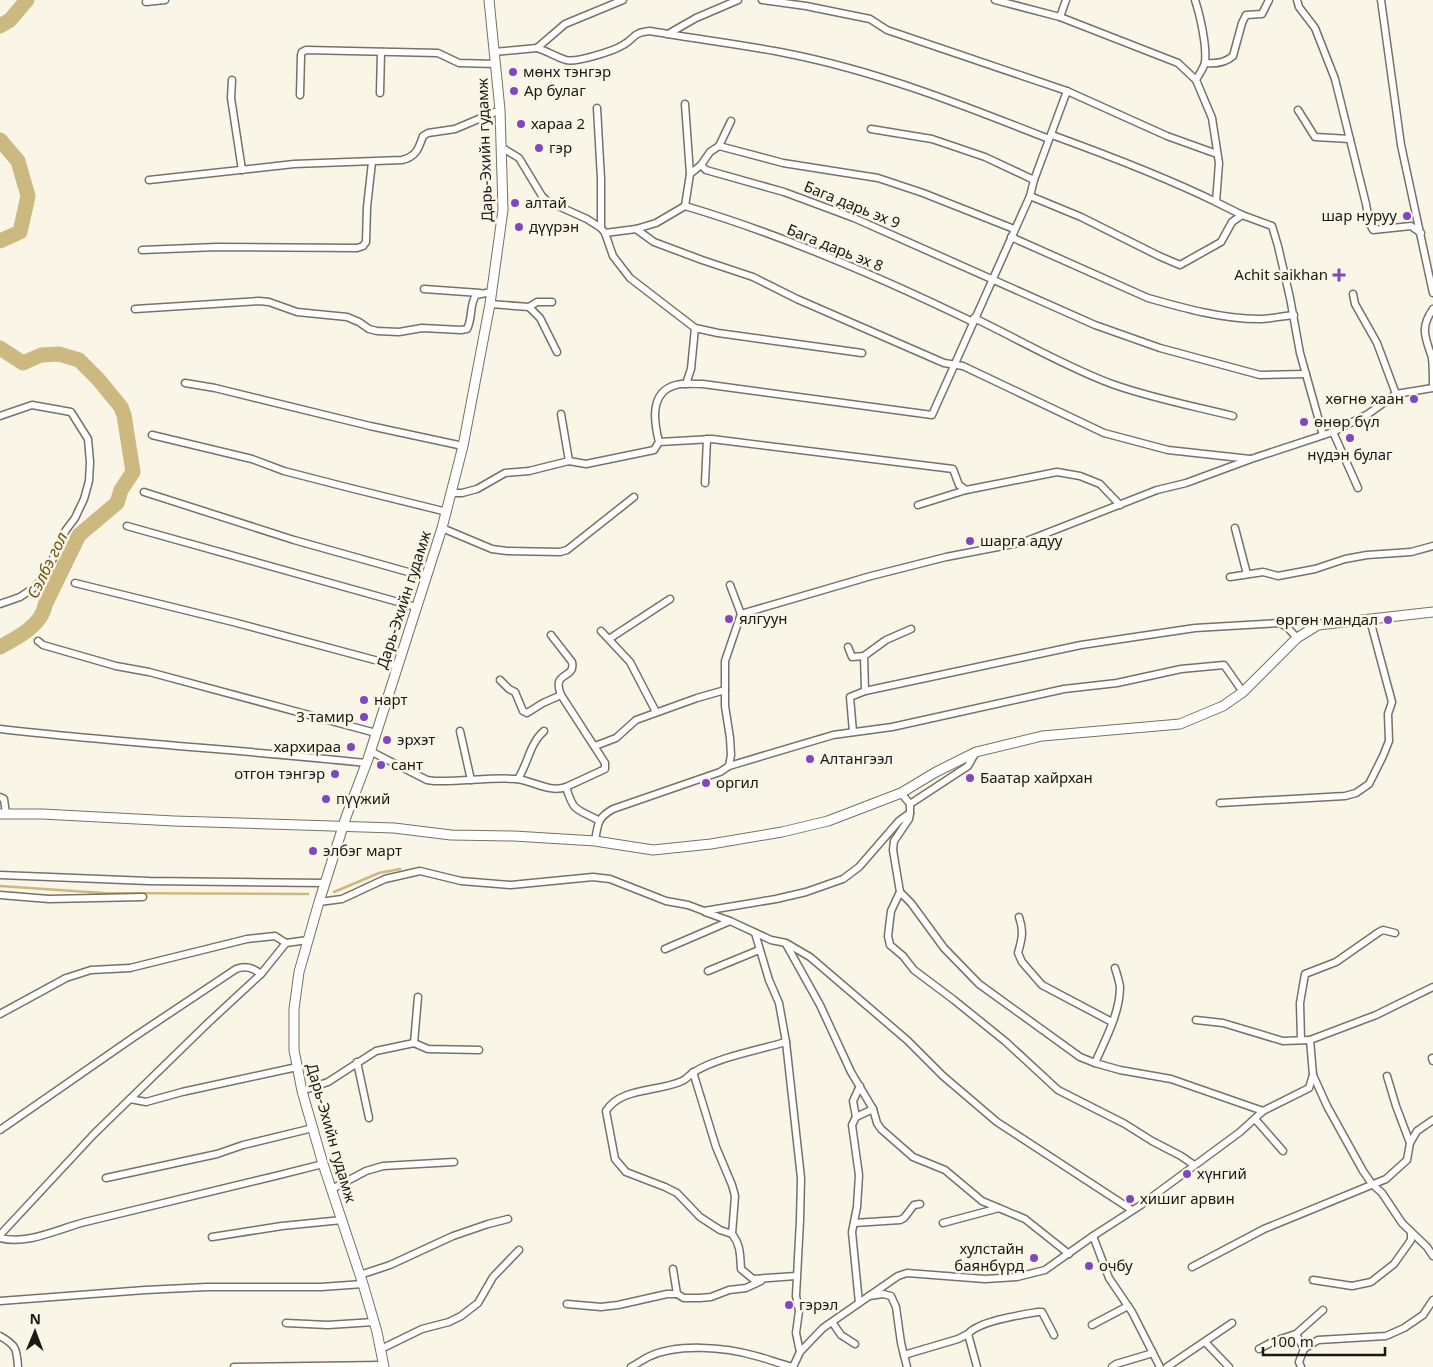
<svg xmlns="http://www.w3.org/2000/svg" width="1433" height="1367" viewBox="0 0 1433 1367" font-family="'Noto Sans',sans-serif">
<style>
.lines{fill:none;stroke-linecap:round;stroke-linejoin:round}
.stream{stroke:#ccb980;stroke-width:2.5}
.river{stroke:#ccb980;stroke-width:15}
.minor-casing{stroke:#767266;stroke-width:9}
.secondary-casing{stroke:#767266;stroke-width:11}
.minor{stroke:#fff;stroke-width:6}
.secondary{stroke:#fff;stroke-width:9}
.poi-dot{fill:#8048bf;stroke:#f9f5e7;stroke-width:2}
.labels{text-anchor:middle;stroke-width:5;stroke-linejoin:round;paint-order:stroke}
.poi-label{font-size:15px;fill:#1b1914;stroke:#f9f5e7;text-anchor:start}
.street-label{font-size:15px;fill:#1b1914;stroke:#f9f5e7}
.water-label{font-size:16px;font-style:italic;fill:#695611;stroke:#f9f5e7}
</style>
<rect width="100%" height="100%" fill="#f9f5e7"/>
<g class="lines">
<g class="stream">
<polyline points="0,886 103,893 308,894"/>
<polyline points="334,892 379,873 400,869"/>
</g>
<g class="river">
<polyline points="0,26 10,20 27,0"/>
<polyline points="0,140 18,161 28,196 20,232 0,241"/>
<path d="M0,348L23,363L41,355L59,354L79,360L98,379L121,407L124,415L133,472L121,490L117,503L79,535L45,605C42,625 17,638 0,647"/>
</g>
<g class="minor-casing">
<g id="minor">
<polyline points="762,0 806,6 870,19 887,30 1067,91 1167,136 1217,154"/>
<polyline points="995,0 1060,17 1178,63 1196,80 1212,118 1219,163 1216,202 1242,215 1272,226 1278,246 1290,298 1300,353 1323,435"/>
<path d="M1195,0C1200,15 1207,46 1205,62C1204,68 1199,74 1196,80"/>
<polyline points="1297,0 1299,7 1315,28 1335,79 1366,204 1369,222 1373,230 1411,226 1421,233"/>
<polyline points="1381,0 1401,145 1433,293"/>
<polyline points="146,2 165,0"/>
<polyline points="1060,17 1066,0"/>
<polyline points="668,34 696,18 738,0"/>
<path d="M537,48C547,51 556,57 566,60C575,63 614,51 623,45C636,38 631,33 650,31C695,39 740,44 785,53C877,71 963,105 1049,139"/>
<polyline points="494,52 537,48 565,24 623,0"/>
<path d="M1205,63C1215,64 1225,63 1233,56L1242,23L1246,15L1262,14L1269,0"/>
<polyline points="232,80 231,98 242,170"/>
<polyline points="380,93 381,52"/>
<polyline points="300,95 301,55 302,52 306,50 438,53 459,63 495,64"/>
<polyline points="685,104 690,174"/>
<polyline points="597,108 601,179 601,228"/>
<polyline points="1298,110 1315,137 1350,139"/>
<polyline points="871,129 932,139 985,157 1034,180"/>
<path d="M1052,135C1107,155 1163,176 1216,202"/>
<polyline points="719,146 783,163 878,178 923,193 1014,229"/>
<polyline points="501,147 519,158 542,196 547,201 587,219 601,228 605,233 613,256 630,278 695,328 718,333 862,353"/>
<polyline points="701,165 706,170 784,192 854,218 1095,325 1160,348 1260,375 1306,374"/>
<path d="M149,180L294,164L402,160C416,157 419,148 423,136L428,133L455,129L500,110"/>
<polyline points="1030,196 1081,217 1159,256 1180,265 1221,242 1232,222 1242,215"/>
<path d="M685,206C784,235 880,277 973,322"/>
<polyline points="636,229 654,242 702,260 753,277 797,299 944,363 963,366 1104,433 1168,450 1250,459"/>
<polyline points="605,233 636,229 656,223 685,206 690,174 701,165 710,152 719,146 731,121"/>
<path d="M1011,237L1148,298C1183,308 1222,319 1259,319C1270,319 1282,316 1294,315"/>
<polyline points="142,250 217,247 357,248 363,246 366,242 367,207 372,162"/>
<polyline points="424,289 480,293"/>
<polyline points="1353,294 1355,304 1377,343 1396,394"/>
<polyline points="490,304 529,307 537,302 552,302"/>
<polyline points="529,307 540,318 557,352"/>
<path d="M135,309L259,301L269,302L297,312L347,317L359,322L369,329L377,331L399,332L422,328L461,330L467,329C473,318 469,305 476,295L491,292"/>
<path d="M1433,309C1419,329 1426,338 1432,358C1433,367 1433,378 1433,387"/>
<path d="M974,318C1020,340 1064,366 1112,384C1151,398 1193,406 1233,416"/>
<polyline points="185,383 215,388 370,426 463,446"/>
<polyline points="686,384 691,369 695,328"/>
<polyline points="561,414 569,461"/>
<polyline points="0,416 32,405 71,412 88,439 90,462 89,481 84,499 75,518 66,530 57,547 48,572 35,587 20,597 0,604"/>
<polyline points="1333,432 1358,488"/>
<polyline points="152,435 252,459 284,471 350,488 447,512"/>
<polyline points="659,442 712,439 953,469 959,485 966,490 1057,472 1080,476 1100,484 1120,505"/>
<polyline points="705,483 707,439"/>
<polyline points="144,492 294,540 426,577"/>
<path d="M451,493H462L477,489L505,473L529,471L569,461L586,464L654,450L659,442C654,422 649,392 676,385C684,383 694,384 703,384L932,415L1030,196L1034,180L1067,91"/>
<polyline points="918,505 966,490"/>
<polyline points="127,526 416,607"/>
<polyline points="442,528 492,549 507,551 560,552 567,550 634,497"/>
<polyline points="1235,528 1247,574"/>
<polyline points="1230,577 1263,572 1278,576 1315,569 1345,559 1367,555 1411,552 1433,546"/>
<polyline points="75,583 233,622 397,666"/>
<polyline points="730,585 741,614"/>
<polyline points="601,631 630,662 656,712"/>
<path d="M551,635L572,662C576,680 551,670 561,695L605,763V769L566,787C574,813 576,808 598,820"/>
<polyline points="609,639 670,599"/>
<polyline points="38,641 43,645 116,666 149,672 376,733"/>
<polyline points="848,647 852,657 864,656"/>
<polyline points="500,680 509,689 515,692 523,711 527,713 543,703 561,695"/>
<polyline points="865,691 864,656 886,640 911,629"/>
<path d="M0,729C122,743 244,750 366,763"/>
<polyline points="460,731 471,780"/>
<polyline points="853,732 850,697 865,691 1081,645 1195,628 1280,623 1288,628 1297,638"/>
<polyline points="595,746 616,738 636,720 697,698 725,690"/>
<path d="M370,751L427,780L434,781C462,782 490,777 517,779C533,781 550,793 566,787"/>
<polyline points="729,766 833,735 892,727 1064,689 1117,683 1181,669 1224,665 1243,692"/>
<path d="M518,779C528,763 530,743 544,731"/>
<polyline points="0,797 4,799 6,814"/>
<polyline points="1220,803 1345,796 1356,793 1369,784 1383,756 1389,741 1388,714 1392,702 1370,620"/>
<polyline points="910,804 968,766 976,752"/>
<polyline points="910,813 909,819 894,841 893,850 900,892 891,911 888,936 890,945 903,956 914,970 954,1000 1006,1042 1058,1090 1125,1124 1152,1141 1181,1156 1194,1165"/>
<path d="M595,841C598,824 597,818 613,809L720,772L729,766L731,755L730,738L725,706V661L741,614L871,576L946,557L1024,542L1157,490L1186,483L1251,459L1333,432L1368,414L1396,394L1433,388"/>
<polyline points="0,875 149,881 325,883"/>
<polyline points="900,892 911,903 944,948 979,984 1080,1057 1095,1063 1120,1070 1171,1079 1263,1111"/>
<polyline points="0,895 49,899 143,897"/>
<polyline points="319,902 342,899 385,879 420,871 461,881 511,885 593,877 610,879 666,901 688,905 704,911 776,899 806,892 843,879 859,867 899,821 910,813 910,804 901,793"/>
<polyline points="705,912 730,921 771,940 786,943 810,957 907,1040 943,1076 997,1122 1132,1210"/>
<path d="M1019,917C1024,931 1022,939 1018,953L1022,962L1042,985L1112,1022"/>
<polyline points="755,933 769,980 779,1003 786,1042 801,1178 800,1220 796,1296 799,1311 796,1333 800,1352"/>
<polyline points="786,944 820,1005 851,1072 873,1109 877,1123 881,1129 913,1157 945,1170 982,1201 1025,1219 1069,1254"/>
<polyline points="665,949 730,921"/>
<polyline points="708,971 759,950"/>
<polyline points="0,1014 66,978 91,970 130,968 247,939 275,936 286,943 308,940"/>
<polyline points="1196,1020 1223,1023 1283,1041 1310,1040"/>
<polyline points="1301,1040 1300,1003 1305,974 1336,962 1379,932 1383,930 1395,933"/>
<polyline points="414,1043 428,1049 479,1050"/>
<polyline points="1432,1058 1433,1061"/>
<polyline points="357,1062 369,1118"/>
<path d="M1095,1063C1105,1040 1120,1013 1120,987C1119,981 1117,974 1115,968"/>
<path d="M693,1072L716,1147L732,1185L735,1196L732,1234C741,1245 740,1256 741,1269L753,1279L796,1276"/>
<polyline points="1313,1075 1327,1106 1363,1171 1372,1184 1382,1193 1402,1223 1427,1247 1433,1256"/>
<polyline points="1387,1076 1396,1106 1410,1143"/>
<polyline points="302,1091 328,1082 376,1051 414,1043 418,997"/>
<polyline points="130,1099 146,1102 182,1092 297,1067"/>
<polyline points="856,1117 853,1101 860,1086"/>
<polyline points="1255,1119 1283,1151"/>
<path d="M0,1130L134,1037L236,969C246,965 253,968 261,974"/>
<polyline points="106,1178 217,1154 243,1145 313,1128"/>
<polyline points="332,1189 366,1171 383,1166 454,1162"/>
<polyline points="854,1223 900,1220 904,1218 914,1205 920,1204"/>
<polyline points="943,1223 999,1208"/>
<path d="M732,1234L720,1230L700,1217L677,1193L665,1187L626,1172L615,1159L606,1111C621,1087 659,1092 682,1081C687,1079 690,1074 694,1072C719,1057 758,1050 786,1042"/>
<polyline points="0,1235 94,1134 208,1023 261,974 286,943"/>
<polyline points="1093,1236 1109,1278 1132,1312 1160,1367"/>
<polyline points="212,1237 282,1226 342,1220"/>
<path d="M0,1238C28,1245 58,1229 85,1222C165,1203 244,1184 323,1164"/>
<polyline points="1192,1267 1264,1229 1386,1179 1407,1160 1410,1143 1417,1131 1433,1120"/>
<polyline points="673,1269 677,1294"/>
<polyline points="360,1275 390,1265 453,1236 488,1224 508,1219"/>
<polyline points="1313,1280 1352,1286 1371,1282 1394,1264 1411,1240 1411,1233"/>
<polyline points="869,1296 883,1294 891,1296 896,1307 901,1343 907,1367"/>
<polyline points="0,1301 145,1290 207,1287 321,1287 363,1284"/>
<polyline points="859,1303 852,1232 857,1207 859,1175 852,1125 856,1117 873,1109"/>
<polyline points="567,1304 601,1307 618,1305 667,1294 677,1294 684,1298 700,1298 711,1297 729,1290 746,1288 761,1281"/>
<polyline points="832,1322 841,1335 855,1344"/>
<polyline points="286,1323 328,1325 374,1322"/>
<polyline points="1092,1325 1128,1306"/>
<path d="M968,1334C979,1321 1020,1315 1038,1312H1042L1054,1335"/>
<polyline points="1296,1334 1323,1310"/>
<path d="M0,1336C16,1345 17,1349 18,1367"/>
<polyline points="1205,1342 1229,1367"/>
<polyline points="381,1349 422,1329 449,1322 461,1316 478,1303 493,1277 519,1250"/>
<polyline points="1259,1349 1274,1341 1296,1334 1304,1349"/>
<polyline points="904,1355 958,1339 968,1334 977,1367"/>
<polyline points="234,1367 384,1365"/>
<path d="M631,1367C637,1364 642,1360 648,1357C677,1343 725,1347 756,1356C768,1359 780,1364 793,1367"/>
<polyline points="793,1367 800,1352 823,1328 898,1276 907,1273 985,1279 1017,1277 1045,1270 1093,1236 1141,1205 1240,1132 1263,1111 1309,1088 1313,1075 1310,1040 1376,1015 1433,987"/>
<polyline points="1112,1367 1116,1364 1153,1353"/>
<polyline points="1167,1367 1232,1323"/>
<polyline points="1301,1367 1299,1362 1304,1349 1318,1340 1386,1336 1404,1328 1423,1315 1433,1300"/>
</g>
</g>
<g class="secondary-casing">
<g id="secondary">
<polyline points="0,814 42,814 174,821 394,828 451,835 514,836 595,841 653,850 711,844 782,832 828,821 901,793 936,772 976,752 1042,736 1180,724 1223,706 1243,692 1297,638 1318,625 1433,612"/>
<polyline points="384,1367 377,1332 363,1284 323,1164 302,1091 294,1050 294,1009 299,972 319,902 346,817 368,759 442,528 463,446 490,304 503,210 500,110 489,0"/>
</g>
</g>
<use href="#minor" class="minor"/>
<use href="#secondary" class="secondary"/>
</g>
<g class="poi-dot">
<circle cx="513" cy="72" r="5"/>
<circle cx="514" cy="91" r="5"/>
<circle cx="521" cy="124" r="5"/>
<circle cx="539" cy="148" r="5"/>
<circle cx="515" cy="203" r="5"/>
<circle cx="1407" cy="216" r="5"/>
<circle cx="519" cy="227" r="5"/>
<path d="M1336.5 267.5h5v5h5v5h-5v5h-5v-5h-5v-5h5z"/>
<circle cx="1414" cy="399" r="5"/>
<circle cx="1304" cy="422" r="5"/>
<circle cx="1350" cy="438" r="5"/>
<circle cx="970" cy="541" r="5"/>
<circle cx="729" cy="619" r="5"/>
<circle cx="1388" cy="620" r="5"/>
<circle cx="364" cy="700" r="5"/>
<circle cx="364" cy="717" r="5"/>
<circle cx="387" cy="740" r="5"/>
<circle cx="351" cy="747" r="5"/>
<circle cx="810" cy="759" r="5"/>
<circle cx="381" cy="765" r="5"/>
<circle cx="335" cy="774" r="5"/>
<circle cx="970" cy="778" r="5"/>
<circle cx="706" cy="783" r="5"/>
<circle cx="326" cy="799" r="5"/>
<circle cx="313" cy="851" r="5"/>
<circle cx="1187" cy="1174" r="5"/>
<circle cx="1130" cy="1199" r="5"/>
<circle cx="1034" cy="1258" r="5"/>
<circle cx="1089" cy="1266" r="5"/>
<circle cx="789" cy="1305" r="5"/>
</g>
<g class="labels">
<g class="poi-label">
<text x="523" y="77">мөнх тэнгэр</text>
<text x="524" y="96">Ар булаг</text>
<text x="531" y="129">хараа 2</text>
<text x="549" y="153">гэр</text>
<text x="525" y="208">алтай</text>
<text x="1397" y="221" text-anchor="end">шар нуруу</text>
<text x="529" y="232">дүүрэн</text>
<text x="1328" y="280" text-anchor="end">Achit saikhan</text>
<text x="1404" y="404" text-anchor="end">хөгнө хаан</text>
<text x="1314" y="427">өнөр бүл</text>
<text x="1350" y="460" text-anchor="middle">нүдэн булаг</text>
<text x="980" y="546">шарга адуу</text>
<text x="739" y="624">ялгуун</text>
<text x="1378" y="625" text-anchor="end">өргөн мандал</text>
<text x="374" y="705">нарт</text>
<text x="354" y="722" text-anchor="end">3 тамир</text>
<text x="397" y="745">эрхэт</text>
<text x="341" y="752" text-anchor="end">хархираа</text>
<text x="820" y="764">Алтангээл</text>
<text x="391" y="770">сант</text>
<text x="325" y="779" text-anchor="end">отгон тэнгэр</text>
<text x="980" y="783">Баатар хайрхан</text>
<text x="716" y="788">оргил</text>
<text x="336" y="804">пүүжий</text>
<text x="323" y="856">элбэг март</text>
<text x="1197" y="1179">хүнгий</text>
<text x="1140" y="1204">хишиг арвин</text>
<text x="1024" y="1254" text-anchor="end">хулстайн<tspan x="1024" dy="17">баянбүрд</tspan></text>
<text x="1099" y="1271">очбу</text>
<text x="799" y="1310">гэрэл</text>
</g>
<g class="street-label">
<text transform="translate(485 150) rotate(-92)" y="5">Дарь-Эхийн гудамж</text>
<text transform="translate(852 205) rotate(22)" y="5">Бага дарь эх 9</text>
<text transform="translate(835 248) rotate(22)" y="5">Бага дарь эх 8</text>
<text transform="translate(404 600) rotate(-72)" y="5">Дарь-Эхийн гудамж</text>
<text transform="translate(331 1133) rotate(74)" y="5">Дарь-Эхийн гудамж</text>
</g>
<g class="water-label">
<text transform="translate(47 565) rotate(-64)" y="6">Сэлбэ гол</text>
</g>
</g>
<g transform="translate(35 1332) rotate(1)" stroke="#f9f5e7" stroke-width="4" paint-order="stroke">
<path d="M0-4L9 19L0 12L-9 19Z" fill="#1b1914"/>
<text y="-8" font-size="14" font-weight="bold" text-anchor="middle" fill="#1b1914">N</text>
</g>
<path d="M1263 1347v8h122v-8" fill="none" stroke="#1b1914" stroke-width="2.5"/>
<text x="1270" y="1347" font-size="15" fill="#1b1914" stroke="#f9f5e7" stroke-width="4" paint-order="stroke">100 m</text>
</svg>
